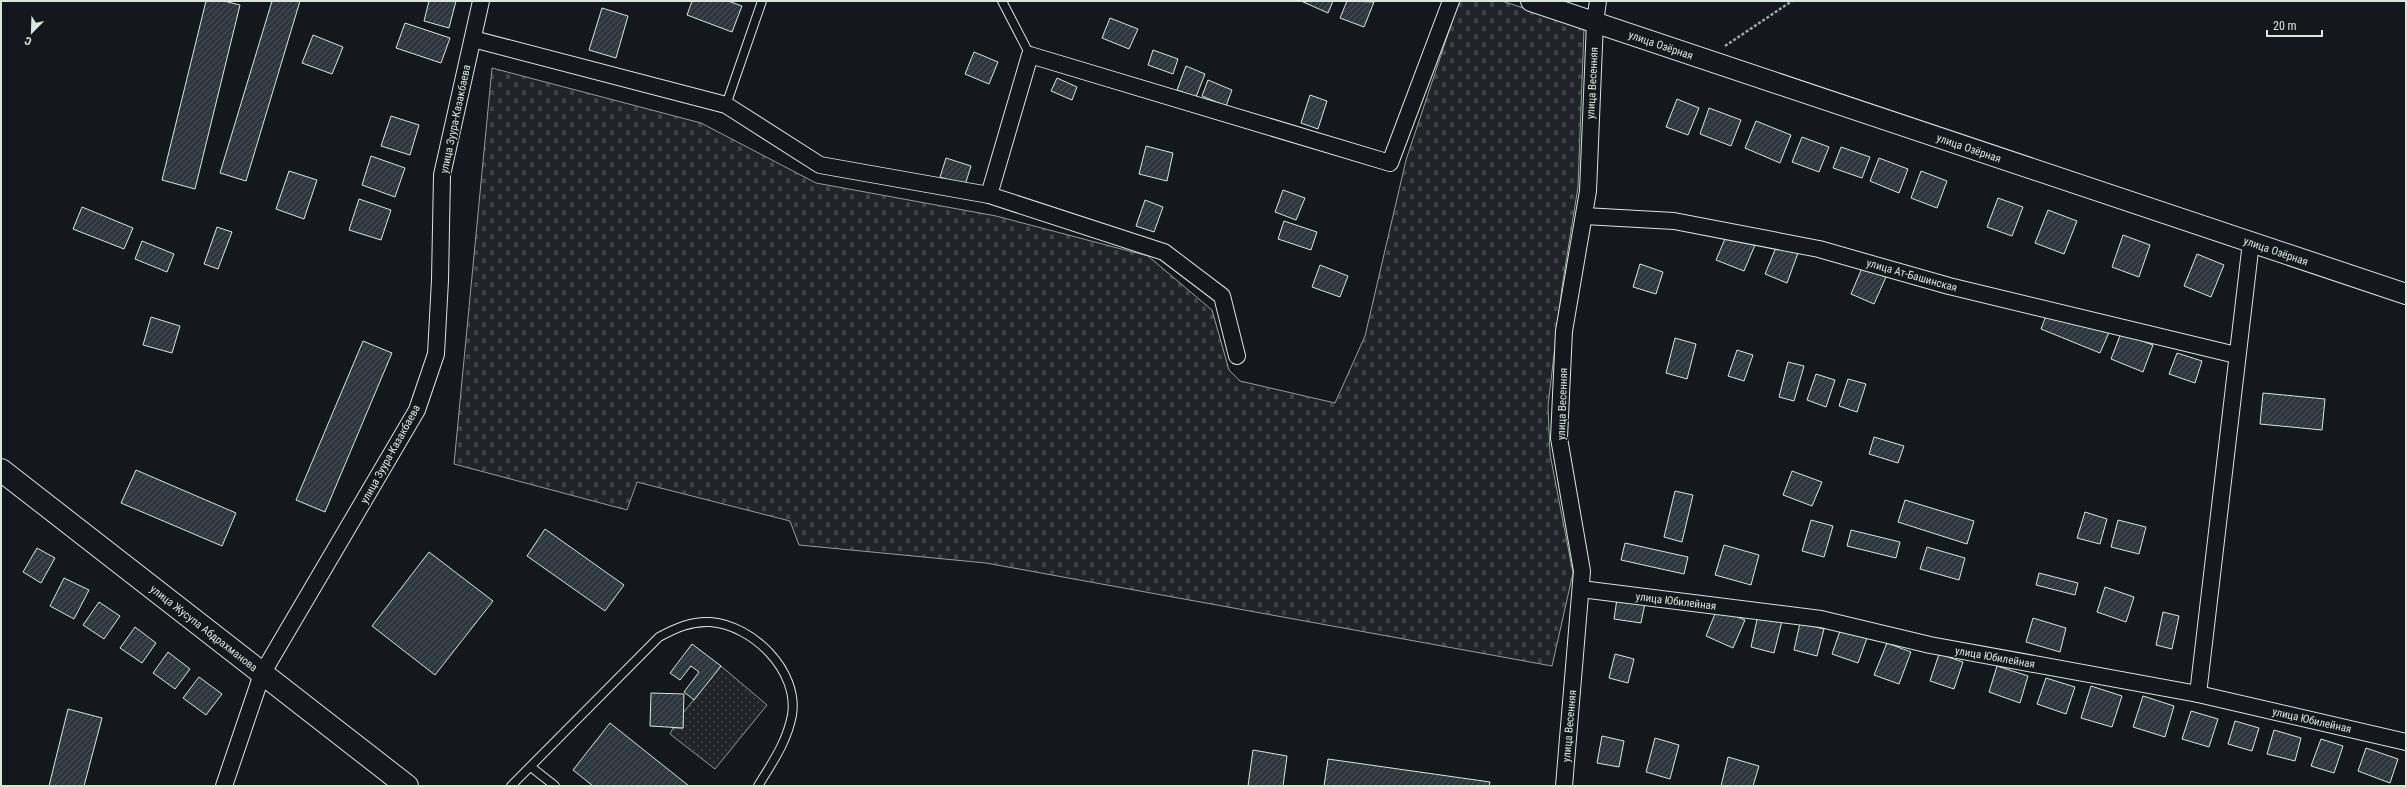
<svg xmlns="http://www.w3.org/2000/svg" width="2407" height="787" viewBox="0 0 2407 787" font-family="'Roboto Condensed',sans-serif">
<style>
.cemetery{fill:url(#cemetery-stones);stroke:#939e99}
.garden{fill:url(#garden-dots);stroke:#939e99}
.building{fill:url(#building-hatch);stroke:#d8e6dc}
.lines{fill:none;stroke-linecap:round;stroke-linejoin:round}
.service-casing{stroke:#d8e6dc;stroke-width:10}
.minor-casing{stroke:#d8e6dc;stroke-width:18}
.tertiary-casing{stroke:#d8e6dc;stroke-width:22}
.trunk-casing{stroke:#d8e6dc;stroke-width:24}
.path{stroke:#9da8a2;stroke-width:2.5;stroke-dasharray:3 2;stroke-linecap:butt}
.service{stroke:#14181c;stroke-width:8}
.minor{stroke:#14181c;stroke-width:16}
.tertiary{stroke:#14181c;stroke-width:20}
.trunk{stroke:#14181c;stroke-width:22}
.labels{text-anchor:middle;stroke-width:3;stroke-linejoin:round;paint-order:stroke}
.street-label{font-size:11px;fill:#d8e6dc;stroke:#14181c}
</style>
<defs>
<pattern id="cemetery-stones" width="16" height="16" patternUnits="userSpaceOnUse"><rect width="16" height="16" fill="#202428"/><path d="M2 7V4a2 2 0 0 1 4 0v3zM10 15v-3a2 2 0 0 1 4 0v3z" fill="#404447"/></pattern>
<pattern id="garden-dots" width="8" height="8" patternUnits="userSpaceOnUse"><rect width="8" height="8" fill="#202428"/><path d="M2 2h.1M6 6h.1" fill="none" stroke="#404447" stroke-width="1.8" stroke-linecap="round"/></pattern>
<pattern id="building-hatch" width="6" height="6" patternUnits="userSpaceOnUse"><rect width="6" height="6" fill="#2c363c"/><path d="M-1 1l2-2M0 6l6-6M5 7l2-2" fill="none" stroke="#4a5358"/></pattern>
</defs>
<rect width="100%" height="100%" fill="#14181c"/>
<polygon class="cemetery" points="1459,1 1502,1 1584,28 1578,187 1562,287 1548,406 1550,454 1573,573 1552,666 986,563 799,545 790,521 637,482 627,510 454,464 492,68 701,123 816,183 996,216 1148,256 1212,310 1229,370 1240,381 1335,403 1365,336 1406,160"/>
<polygon class="garden" points="721,666 767,705 715,769 670,734 673,728 683,728 683,713"/>
<g class="building">
<polygon points="206,1 224,1 240,5 195,189 162,180"/>
<polygon points="272,1 300,1 246,181 220,173"/>
<polygon points="429,1 456,1 449,28 424,21"/>
<polygon points="692,1 728,1 742,6 732,32 687,15"/>
<polygon points="1301,1 1333,1 1328,13"/>
<polygon points="1347,1 1374,2 1364,27 1340,18"/>
<polygon points="602,8 628,16 616,58 589,50"/>
<polygon points="1110,18 1138,29 1129,49 1102,38"/>
<polygon points="405,23 450,38 441,63 396,48"/>
<polygon points="313,35 343,47 332,74 302,63"/>
<polygon points="1153,50 1178,59 1173,74 1148,65"/>
<polygon points="974,52 998,62 989,84 965,74"/>
<polygon points="1186,66 1205,74 1196,97 1177,90"/>
<polygon points="1057,78 1077,87 1072,100 1051,91"/>
<polygon points="1208,80 1232,90 1226,106 1202,96"/>
<polygon points="1310,95 1327,101 1318,129 1301,123"/>
<polygon points="1677,99 1699,108 1688,135 1666,127"/>
<polygon points="1709,108 1741,120 1731,146 1700,134"/>
<polygon points="391,116 419,125 410,155 381,146"/>
<polygon points="1756,121 1791,135 1780,163 1745,148"/>
<polygon points="1802,137 1829,147 1819,172 1792,162"/>
<polygon points="1146,146 1173,153 1167,181 1139,174"/>
<polygon points="1841,147 1870,157 1862,178 1833,168"/>
<polygon points="371,156 405,168 395,197 362,185"/>
<polygon points="946,158 971,166 965,185 940,177"/>
<polygon points="1879,158 1908,169 1899,193 1870,181"/>
<polygon points="289,171 317,180 304,219 276,209"/>
<polygon points="1921,171 1947,181 1937,208 1911,198"/>
<polygon points="1283,190 1305,198 1296,220 1275,212"/>
<polygon points="1998,198 2023,207 2012,236 1987,227"/>
<polygon points="359,199 391,210 381,240 349,230"/>
<polygon points="1145,200 1163,207 1154,232 1136,226"/>
<polygon points="82,207 133,228 124,249 73,229"/>
<polygon points="2048,210 2077,221 2064,254 2035,243"/>
<polygon points="1284,221 1317,232 1311,250 1278,239"/>
<polygon points="217,227 232,232 218,269 204,264"/>
<polygon points="1727,234 1755,245 1744,271 1716,260"/>
<polygon points="2123,235 2150,245 2139,277 2112,267"/>
<polygon points="142,241 174,254 167,272 135,259"/>
<polygon points="1777,245 1798,253 1787,283 1765,274"/>
<polygon points="2197,254 2224,265 2211,297 2184,286"/>
<polygon points="1640,264 1663,272 1656,294 1633,287"/>
<polygon points="1320,265 1348,276 1340,297 1312,287"/>
<polygon points="1862,268 1886,277 1874,304 1851,294"/>
<polygon points="2050,305 2110,330 2100,353 2041,329"/>
<polygon points="151,317 180,326 172,353 143,345"/>
<polygon points="2121,333 2153,345 2143,372 2111,359"/>
<polygon points="1675,338 1696,344 1687,379 1666,373"/>
<polygon points="363,341 392,353 325,512 296,500"/>
<polygon points="1737,350 1753,355 1744,381 1728,376"/>
<polygon points="2177,353 2202,361 2195,383 2169,374"/>
<polygon points="1788,362 1804,366 1794,401 1779,397"/>
<polygon points="1816,374 1835,380 1826,407 1807,400"/>
<polygon points="1848,379 1866,384 1857,412 1839,406"/>
<polygon points="2263,393 2325,399 2322,430 2260,424"/>
<polygon points="1874,437 1904,446 1898,463 1869,454"/>
<polygon points="136,470 236,513 222,546 121,503"/>
<polygon points="1792,471 1822,482 1812,506 1783,495"/>
<polygon points="1675,491 1693,495 1682,542 1664,537"/>
<polygon points="1905,500 1974,521 1967,544 1898,522"/>
<polygon points="2085,512 2107,519 2100,544 2077,538"/>
<polygon points="1811,520 1833,526 1824,557 1802,551"/>
<polygon points="2118,520 2146,527 2139,554 2111,547"/>
<polygon points="545,529 624,585 605,611 527,556"/>
<polygon points="1851,530 1900,542 1896,558 1847,546"/>
<polygon points="1625,543 1688,557 1684,574 1621,560"/>
<polygon points="1724,545 1759,555 1751,585 1715,575"/>
<polygon points="1927,547 1965,558 1959,580 1920,569"/>
<polygon points="37,548 55,558 41,583 23,572"/>
<polygon points="429,552 493,601 435,675 372,626"/>
<polygon points="2039,573 2078,583 2075,595 2036,585"/>
<polygon points="64,578 89,590 74,619 50,606"/>
<polygon points="2105,587 2134,597 2126,622 2097,612"/>
<polygon points="1618,592 1646,598 1641,623 1614,619"/>
<polygon points="99,602 120,616 104,639 83,625"/>
<polygon points="1717,609 1745,620 1733,648 1706,636"/>
<polygon points="2163,612 2179,616 2172,649 2156,645"/>
<polygon points="1758,615 1782,621 1774,653 1751,647"/>
<polygon points="2033,618 2066,628 2060,652 2026,642"/>
<polygon points="1800,623 1824,629 1817,656 1794,650"/>
<polygon points="135,627 156,643 142,663 120,648"/>
<polygon points="1841,628 1867,638 1858,663 1832,654"/>
<polygon points="1887,643 1911,652 1899,684 1874,675"/>
<polygon points="692,644 721,666 694,700 684,692 699,672 691,666 680,680 670,673"/>
<polygon points="168,652 190,669 175,689 153,673"/>
<polygon points="1615,654 1634,659 1628,683 1609,678"/>
<polygon points="1939,654 1963,662 1954,689 1930,681"/>
<polygon points="1997,666 2028,676 2020,703 1989,692"/>
<polygon points="199,677 222,694 206,715 183,698"/>
<polygon points="2046,678 2075,687 2066,714 2037,704"/>
<polygon points="2091,686 2122,696 2112,727 2081,718"/>
<polygon points="651,693 684,694 683,728 650,726"/>
<polygon points="2143,696 2174,706 2165,737 2133,727"/>
<polygon points="68,709 102,718 84,786 49,786"/>
<polygon points="2191,711 2218,719 2209,747 2182,739"/>
<polygon points="2235,721 2259,728 2252,751 2228,744"/>
<polygon points="610,723 689,786 593,786 573,770"/>
<polygon points="2274,730 2301,738 2295,761 2267,754"/>
<polygon points="1602,736 1624,741 1619,767 1597,763"/>
<polygon points="1655,738 1679,745 1670,779 1646,772"/>
<polygon points="2321,739 2343,746 2334,773 2311,766"/>
<polygon points="2366,748 2398,759 2390,783 2358,771"/>
<polygon points="1253,750 1287,756 1283,786 1248,786"/>
<polygon points="1728,757 1759,766 1753,786 1721,786"/>
<polygon points="1328,759 1490,782 1489,786 1324,786"/>
</g>
<g class="lines">
<g class="service-casing">
<g id="service">
<polyline points="1002,1 1030,55"/>
<polyline points="726,105 762,1"/>
<polyline points="531,767 555,786"/>
<path d="M511,786L659,637C676,628 691,621 710,622C753,625 799,671 792,715C787,742 772,763 758,786"/>
</g>
</g>
<g class="minor-casing">
<g id="minor">
<polyline points="473,39 726,105 820,165 989,195 1164,252 1222,296 1237,356"/>
<polyline points="989,195 1030,55 1390,163 1451,1"/>
<polyline points="1584,216 1674,221 1819,249 1949,286 2236,355"/>
<polyline points="1581,589 1821,619 1930,645 2198,694 2406,742"/>
<polyline points="2198,694 2251,242"/>
<polyline points="224,786 262,674 417,410 436,354 440,280 442,175 481,1"/>
<polyline points="1564,786 1582,571 1559,438 1564,331 1588,191 1595,22 1598,1"/>
</g>
</g>
<g class="tertiary-casing">
<polyline id="tertiary" points="1531,1 2406,294"/>
</g>
<g class="trunk-casing">
<polyline id="trunk" points="1,470 407,786"/>
</g>
<polyline class="path" points="1725,46 1792,1"/>
<use href="#service" class="service"/>
<use href="#minor" class="minor"/>
<use href="#tertiary" class="tertiary"/>
<use href="#trunk" class="trunk"/>
</g>
<g class="labels">
<g class="street-label">
<text transform="translate(1661 45) rotate(19)" y="4">улица Озёрная</text>
<text transform="translate(1592 83) rotate(-87)" y="4">улица Весенняя</text>
<text transform="translate(455 119) rotate(-78)" y="4">улица Зуура-Казакбаева</text>
<text transform="translate(1969 148) rotate(19)" y="4">улица Озёрная</text>
<text transform="translate(2276 251) rotate(19)" y="4">улица Озёрная</text>
<text transform="translate(1912 275) rotate(16)" y="4">улица Ат-Башинская</text>
<text transform="translate(1562 404) rotate(-88)" y="4">улица Весенняя</text>
<text transform="translate(390 454) rotate(-61)" y="4">улица Зуура-Казакбаева</text>
<text transform="translate(1676 601) rotate(7)" y="4">улица Юбилейная</text>
<text transform="translate(204 628) rotate(38)" y="4">улица Жусупа Абдрахманова</text>
<text transform="translate(1995 657) rotate(10)" y="4">улица Юбилейная</text>
<text transform="translate(2312 720) rotate(13)" y="4">улица Юбилейная</text>
<text transform="translate(1569 726) rotate(-85)" y="4">улица Весенняя</text>
</g>
</g>
<rect width="2407" height="787" fill="none" stroke="#d8e6dc" stroke-width="4"/>
<g transform="translate(32 32) rotate(203)" stroke="#14181c" stroke-width="3" paint-order="stroke">
<path d="M0-3L7 15L0 10L-7 15Z" fill="#d8e6dc"/>
<text y="-6" font-size="11" font-weight="bold" text-anchor="middle" fill="#d8e6dc">С</text>
</g>
<path d="M2267 30v6h55v-6" fill="none" stroke="#d8e6dc" stroke-width="2"/>
<text x="2273" y="30" font-size="12" fill="#d8e6dc" stroke="#14181c" stroke-width="3" paint-order="stroke">20 m</text>
</svg>
